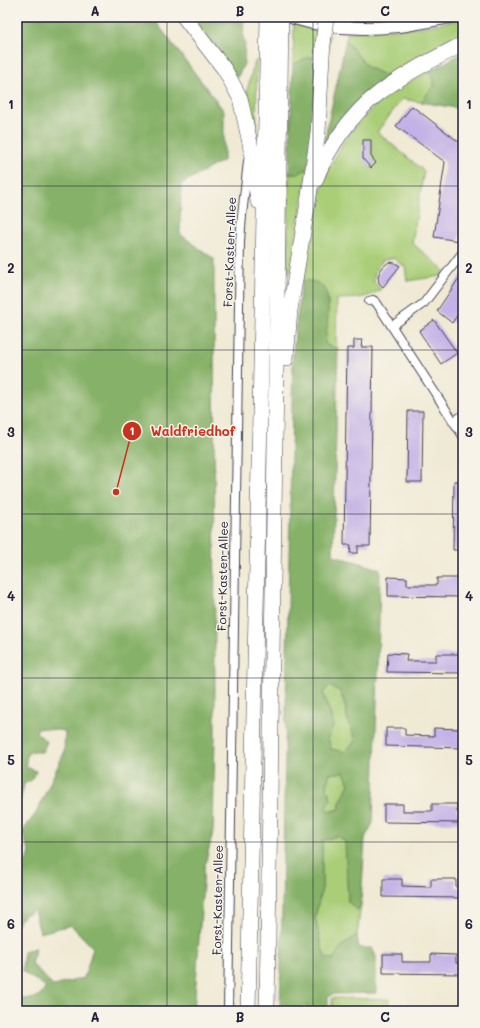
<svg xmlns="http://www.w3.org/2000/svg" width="480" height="1028" viewBox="0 0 480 1028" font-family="Mali,sans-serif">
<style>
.green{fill:#a9ce77;stroke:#667859}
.forest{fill:#86b168;stroke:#546a52;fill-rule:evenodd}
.building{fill:#c3b2e7}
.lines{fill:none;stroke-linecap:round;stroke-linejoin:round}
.minor-casing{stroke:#414052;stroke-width:10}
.secondary-casing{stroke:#414052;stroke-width:14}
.motorway-casing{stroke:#414052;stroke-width:16}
.minor{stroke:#fff;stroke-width:8}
.secondary{stroke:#fff;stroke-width:12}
.motorway{stroke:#fff;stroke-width:15}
.motorway-bridge-casing{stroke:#414052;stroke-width:16;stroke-linecap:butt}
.motorway-bridge{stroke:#fff;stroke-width:15}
.grid{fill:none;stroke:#22223b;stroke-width:1;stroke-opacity:0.55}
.labels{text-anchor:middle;stroke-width:3;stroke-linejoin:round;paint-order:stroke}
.street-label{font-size:12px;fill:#22223b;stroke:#f7f3e8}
.leader{fill:none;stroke:#c8321e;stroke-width:1.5}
.callout-dot{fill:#c8321e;stroke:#f7f3e8;stroke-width:1.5}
.mark-label{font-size:12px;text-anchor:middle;font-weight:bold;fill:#fff}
.callout-label{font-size:13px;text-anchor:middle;font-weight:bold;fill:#c8321e;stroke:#f7f3e8;stroke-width:3;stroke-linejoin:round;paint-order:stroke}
.neatline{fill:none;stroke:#22223b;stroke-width:1.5}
.grid-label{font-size:13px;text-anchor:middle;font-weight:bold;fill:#22223b}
</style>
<rect width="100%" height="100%" fill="#f7f3e8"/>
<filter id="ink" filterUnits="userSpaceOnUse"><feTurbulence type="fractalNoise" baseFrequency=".025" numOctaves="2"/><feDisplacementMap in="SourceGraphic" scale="8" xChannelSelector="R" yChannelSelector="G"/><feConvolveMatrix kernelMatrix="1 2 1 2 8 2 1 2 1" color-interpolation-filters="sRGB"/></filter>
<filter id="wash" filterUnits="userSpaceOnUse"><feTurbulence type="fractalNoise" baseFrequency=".012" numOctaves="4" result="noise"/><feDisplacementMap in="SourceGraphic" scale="16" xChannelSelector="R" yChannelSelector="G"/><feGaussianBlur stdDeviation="0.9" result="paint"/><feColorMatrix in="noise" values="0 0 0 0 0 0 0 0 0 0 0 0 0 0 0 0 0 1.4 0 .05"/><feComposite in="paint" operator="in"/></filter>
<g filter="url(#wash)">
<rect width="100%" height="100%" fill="#f0ead4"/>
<g class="green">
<polygon points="463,19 463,38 390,78 367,67 346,40 348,32 421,27"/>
<polygon points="294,23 330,30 326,61 293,64"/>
<path d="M463,53V109L402,99L377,132L424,171L412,243L445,271L441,276L407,281L405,267L393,258L383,260L375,271L374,282L381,289C366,300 354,298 337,299L336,344L338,349L315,358L295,335L308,238L317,200L330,166L343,143L357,124L385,95Z"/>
<polygon points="255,61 257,61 256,134 253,134 246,94"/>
<polygon points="308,168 290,273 287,272 289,174 298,174"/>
<polygon points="329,686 340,691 345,705 348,721 356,740 345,752 331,749 328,738 331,716 323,692"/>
<polygon points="344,772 349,784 340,803 340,809 328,812 326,807 330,799 327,788 329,774"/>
<polygon points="337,836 346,841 348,902 358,910 361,904 357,935 341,947 333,959 326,958 322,949 315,917 322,888 322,841"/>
<polygon points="332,998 389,999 389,1011 332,1011"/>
</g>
<g class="forest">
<path d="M17,17H152L224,111V160L181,184L180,234L214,259L215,735L213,832L204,869L194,1011H17V998C30,1000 39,1000 46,987L22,971L24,951L36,948L31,963L53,986L84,978L93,948L71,925L40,933L34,910L23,916L17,925V906L19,905L17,902V875L30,854L22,832L36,813L64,753L65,731L38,728L36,732L47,742L42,752H29L26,759V767L36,771L33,779L24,784L17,818Z"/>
<polygon points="192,17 244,17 243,39 245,41 244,64 237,78"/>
<polygon points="346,40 367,67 390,78 323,147"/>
<polygon points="463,53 463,109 421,102 434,85 430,71"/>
<polygon points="309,57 326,61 308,168 298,174 289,174 293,64"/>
<path d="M302,280C309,281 318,281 323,287C333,299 326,329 325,344L338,349L333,555L380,569L378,671L373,823L365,838L361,904L358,910L348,902L345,841L337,836L322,840V888L315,917L322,949L326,958L333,959L341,947L357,935L359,948H372L376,956V993L334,994L328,997V1011H308L307,1005L299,1008V1011H280L293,356L295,335ZM329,686L340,691L345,705L348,721L356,740L345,752L331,749L328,738L334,725L323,693ZM344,772L349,784L340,803V809L329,812L326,807L331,799L327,788L329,774Z"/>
</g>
<g id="blocks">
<g class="building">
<polygon points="412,106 459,142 463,140 463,211 459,241 434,237 445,162 396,126"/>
<polygon points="363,140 371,140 371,156 376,163 371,168 363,159"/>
<polygon points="389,262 395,263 400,266 383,287 379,283 378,277 380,271 384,266"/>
<polygon points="463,272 463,307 452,323 437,311"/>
<polygon points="434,320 457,353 441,364 419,331"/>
<polygon points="354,340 362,340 361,347 373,347 370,546 358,546 358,553 350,553 351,545 344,545 347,348 354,348"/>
<polygon points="408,411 423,411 422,482 407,482"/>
<polygon points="454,481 463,481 463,550 453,550"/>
<polygon points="388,577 407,578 407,585 437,585 437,578 462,578 463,597 388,596"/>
<polygon points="388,653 407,654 406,661 436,661 436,654 463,654 463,673 387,672"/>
<polygon points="386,728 405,728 405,735 434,736 434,728 459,729 459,737 463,737 463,748 386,746"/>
<polygon points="384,804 403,804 403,811 432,811 432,804 457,804 457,812 463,812 463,823 384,822"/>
<polygon points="383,879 402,879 402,886 431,887 431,879 456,879 456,887 463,887 463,898 383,897"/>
<polygon points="383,954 402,954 402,962 431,962 431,954 456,955 456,963 463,963 463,974 383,973"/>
</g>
</g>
</g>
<g filter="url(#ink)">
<use href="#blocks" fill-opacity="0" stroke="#414052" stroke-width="1"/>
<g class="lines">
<g class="minor-casing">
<g id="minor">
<polyline points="369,301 373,300 376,302 463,436"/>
<polyline points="392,326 424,303 463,252"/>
<polyline points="453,422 463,415"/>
<polyline points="228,1011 240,241 242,216 248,161"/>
</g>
</g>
<g class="secondary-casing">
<path id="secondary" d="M291,17C325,28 364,30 398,26C416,24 433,20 450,17"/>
</g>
<g class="motorway-casing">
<g id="motorway">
<polyline points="184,17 225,70 240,98 250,143 258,201"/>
<path d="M315,181C327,149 352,113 379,93C405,73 434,59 463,44"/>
<polyline points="286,359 290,310 309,196 318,132 322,55"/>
<polyline points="248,1011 268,17"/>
<polyline points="267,1011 281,17"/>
</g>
</g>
<use href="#minor" class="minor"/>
<use href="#secondary" class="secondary"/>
<use href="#motorway" class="motorway"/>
<g class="motorway-bridge-casing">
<polyline id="motorway-bridge" points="322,55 326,17"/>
</g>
<use href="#motorway-bridge" class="motorway-bridge"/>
</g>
</g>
<path class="grid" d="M167,17V1011M313,17V1011M17,186H463M17,350H463M17,514H463M17,678H463M17,842H463"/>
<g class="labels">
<g class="street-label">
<text transform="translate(230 252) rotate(-88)" y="4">Forst-Kasten-Allee</text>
<text transform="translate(223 576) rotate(-89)" y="4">Forst-Kasten-Allee</text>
<text transform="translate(218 900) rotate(-89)" y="4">Forst-Kasten-Allee</text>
</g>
</g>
<path class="leader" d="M116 492L132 431"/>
<g class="callout-dot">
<circle cx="116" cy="492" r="4"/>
<circle cx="132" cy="431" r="10"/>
</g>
<g class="mark-label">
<text x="132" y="435">1</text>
</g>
<g class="callout-label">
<text x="193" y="436">Waldfriedhof</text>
</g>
<rect width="480" height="1028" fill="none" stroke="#f7f3e8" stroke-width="44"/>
<rect x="22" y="22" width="436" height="984" class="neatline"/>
<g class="grid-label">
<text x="95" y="16">A</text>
<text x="240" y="16">B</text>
<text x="385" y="16">C</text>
<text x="11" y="109">1</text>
<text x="469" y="109">1</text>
<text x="11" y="273">2</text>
<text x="469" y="273">2</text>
<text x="11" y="437">3</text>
<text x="469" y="437">3</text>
<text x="11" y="601">4</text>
<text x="469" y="601">4</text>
<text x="11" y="765">5</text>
<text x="469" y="765">5</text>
<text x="11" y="929">6</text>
<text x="469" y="929">6</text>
<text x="95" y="1022">A</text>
<text x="240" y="1022">B</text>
<text x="385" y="1022">C</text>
</g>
</svg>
